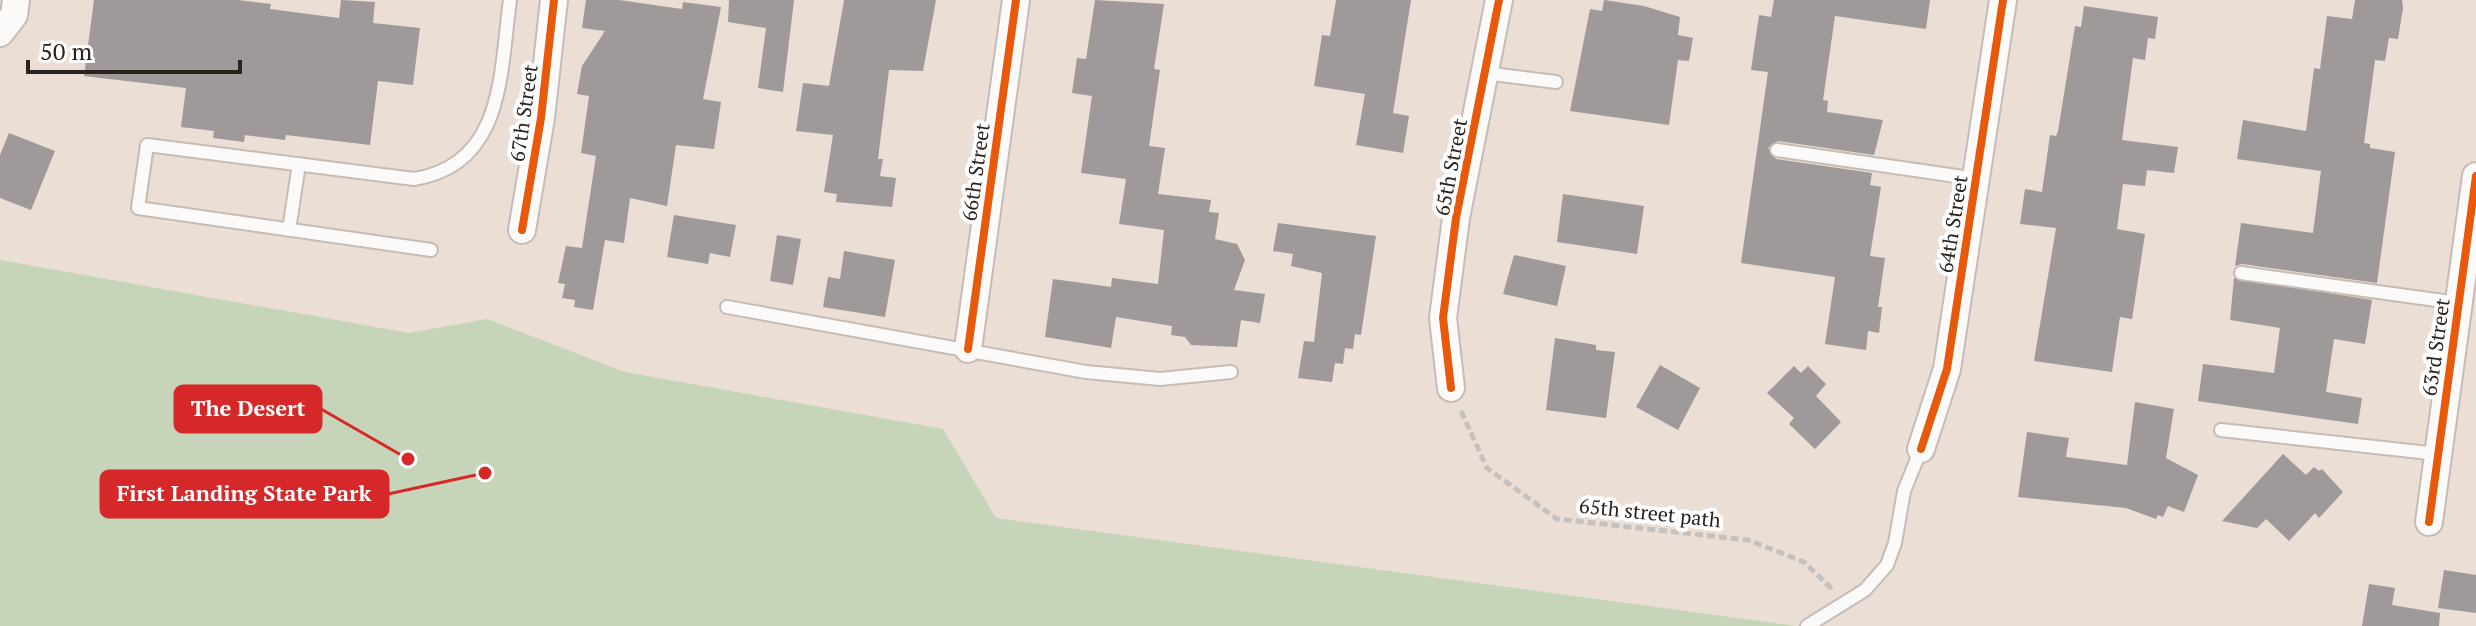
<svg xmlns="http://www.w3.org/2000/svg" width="2476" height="626" viewBox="0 0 2476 626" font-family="'PT Serif',serif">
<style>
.green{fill:#c6d4b9}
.building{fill:#9f9999}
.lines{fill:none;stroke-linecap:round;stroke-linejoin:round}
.service-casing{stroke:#c6bcb5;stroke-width:16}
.minor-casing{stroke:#c6bcb5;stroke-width:30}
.path{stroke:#c5c1bf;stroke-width:5;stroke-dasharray:8 4;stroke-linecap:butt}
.service{stroke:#fcfaf9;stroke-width:12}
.minor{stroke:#fcfaf9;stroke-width:26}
.cycleway-casing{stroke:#fff;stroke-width:13}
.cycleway{stroke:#e8590c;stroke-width:8}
.labels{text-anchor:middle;stroke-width:8;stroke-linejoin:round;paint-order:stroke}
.street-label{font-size:20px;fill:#2a221c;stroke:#fff}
.leader{fill:none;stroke:#d62828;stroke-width:3}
.callout-dot{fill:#d62828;stroke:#fff;stroke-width:3}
.callout{fill:#d62828;stroke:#d62828;stroke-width:3}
.callout-label{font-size:22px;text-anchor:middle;font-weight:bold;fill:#fff}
</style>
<rect width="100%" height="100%" fill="#eaded5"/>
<polygon class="green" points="0,260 409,333 487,319 625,372 943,429 996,518 1796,626 0,626"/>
<g class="building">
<polygon points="94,0 238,0 271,4 270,9 339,18 341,0 375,2 373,23 420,28 413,85 378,81 370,145 286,135 285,140 245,135 244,142 213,138 214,131 181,127 186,88 84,76"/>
<polygon points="586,0 619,0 682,9 683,2 721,7 703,99 721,102 714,149 676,145 667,206 630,198 624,243 605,240 593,310 574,307 575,300 562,298 565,284 558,283 566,246 582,248 596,156 581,153 589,96 577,94 582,66 605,31 582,28"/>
<polygon points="729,0 794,0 783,92 758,88 766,28 728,22"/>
<polygon points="844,0 936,0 923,71 889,70 878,159 883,159 880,176 896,178 892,207 836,202 837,194 824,192 833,135 796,131 803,83 829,86"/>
<polygon points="1095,0 1164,4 1154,69 1160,70 1149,146 1165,148 1158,194 1211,200 1209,212 1219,213 1215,239 1237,244 1245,260 1234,290 1265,294 1260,323 1241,320 1237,347 1191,345 1185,337 1171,335 1172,326 1116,317 1111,348 1045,337 1053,279 1111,287 1112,278 1158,284 1164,230 1119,224 1126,179 1081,173 1092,96 1072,93 1077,58 1086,59"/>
<polygon points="1336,0 1411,0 1393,113 1409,116 1403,153 1356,145 1365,94 1314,86 1322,35 1330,36"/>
<polygon points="1604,0 1644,6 1680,17 1678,35 1693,38 1689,61 1678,60 1669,125 1570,111 1590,9 1602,11"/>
<polygon points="1774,0 1930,0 1926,29 1835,16 1823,100 1828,101 1827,112 1883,120 1874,155 1778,141 1768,148 1776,159 1872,173 1870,185 1881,187 1870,256 1885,258 1878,307 1882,307 1879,333 1868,331 1866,350 1825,344 1835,277 1741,263 1768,72 1751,70 1759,15 1771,17"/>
<polygon points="2355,0 2402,0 2403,8 2398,39 2389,38 2385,61 2375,60 2364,143 2370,144 2370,148 2395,152 2377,283 2242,264 2235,266 2241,223 2313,233 2321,171 2237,159 2243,120 2306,131 2314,68 2320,69 2327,16 2352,19"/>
<polygon points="2084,6 2158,17 2155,39 2148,38 2145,60 2133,58 2122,140 2178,147 2174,173 2147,170 2145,186 2123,184 2117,229 2145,234 2132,319 2120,317 2112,372 2034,361 2056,228 2020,224 2025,189 2042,192 2050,135 2056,136 2058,131 2075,26 2081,27"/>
<polygon points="9,133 55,151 31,210 0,198 0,155"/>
<polygon points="1563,194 1644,206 1637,254 1557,242"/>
<polygon points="674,215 736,225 730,257 710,253 708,264 667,257"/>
<polygon points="1278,223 1376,236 1361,335 1355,334 1353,349 1345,348 1343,364 1335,363 1332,382 1298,378 1304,341 1314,342 1322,273 1291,266 1293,254 1273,251"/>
<polygon points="777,235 801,239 793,285 770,281"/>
<polygon points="844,251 895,260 885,317 823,307 828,277 840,279"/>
<polygon points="1514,255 1566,266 1557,306 1503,294"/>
<polygon points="2234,278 2372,300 2365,344 2334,339 2326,392 2362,398 2358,424 2198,401 2203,364 2274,373 2280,328 2230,320"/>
<polygon points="1555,338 1596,345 1596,350 1615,352 1606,418 1546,410"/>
<polygon points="1660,365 1700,388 1678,430 1636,407"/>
<polygon points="1794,366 1801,373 1808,366 1826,384 1816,396 1841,422 1815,449 1789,424 1794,418 1767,393"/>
<polygon points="2135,402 2174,409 2166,458 2198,475 2184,512 2168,506 2163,517 2158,515 2156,519 2126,508 2018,497 2027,432 2069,438 2066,457 2127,465"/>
<polygon points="2283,454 2306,475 2314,467 2319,471 2322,469 2343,492 2319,518 2315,513 2289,541 2266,519 2257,528 2222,521"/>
<polygon points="2444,570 2476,575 2476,613 2438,608"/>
<polygon points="2369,584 2395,588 2392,605 2440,613 2439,626 2362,626"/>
</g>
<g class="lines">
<g class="service-casing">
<g id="service">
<polyline points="1485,73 1556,82"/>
<polyline points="1777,150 1977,179"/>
<polyline points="289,230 299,164"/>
<path d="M431,250L138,208L147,145L414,179C505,165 500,71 510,0"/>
<polyline points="2241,273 2458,303"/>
<polyline points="727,307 1086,372 1160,379 1231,372"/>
<polyline points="2221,430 2438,454"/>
<polyline points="1807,626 1865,590 1887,565 1895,543 1904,491 1921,449"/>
</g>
</g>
<g class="minor-casing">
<g id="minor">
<polyline points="0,33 14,15 16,0"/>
<polyline points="522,230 541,118 554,0"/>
<polyline points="968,349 1016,0"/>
<polyline points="1451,388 1443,318 1456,218 1499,0"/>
<polyline points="1921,449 1947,369 2003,0"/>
<polyline points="2429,522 2476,176"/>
</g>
</g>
<polyline class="path" points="1461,411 1487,468 1557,519 1748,540 1804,562 1833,590"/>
<use href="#service" class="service"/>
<use href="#minor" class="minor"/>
<g class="cycleway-casing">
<g id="cycleway">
<polyline points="522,230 541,118 554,0"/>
<polyline points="968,349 1016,0"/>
<polyline points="1451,388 1443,318 1456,218 1499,0"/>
<polyline points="1921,449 1947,369 2003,0"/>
<polyline points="2429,522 2476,176"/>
</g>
</g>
<use href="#cycleway" class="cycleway"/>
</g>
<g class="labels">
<g class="street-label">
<text transform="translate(524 113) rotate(-82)" y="7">67th Street</text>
<text transform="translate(1451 167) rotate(-79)" y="7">65th Street</text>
<text transform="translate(976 172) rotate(-82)" y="7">66th Street</text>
<text transform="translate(1953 224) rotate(-81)" y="7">64th Street</text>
<text transform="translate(2436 347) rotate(-82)" y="7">63rd Street</text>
<text transform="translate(1650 513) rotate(6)" y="7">65th street path</text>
</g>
</g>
<path class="leader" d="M408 459L321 409M485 473L388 494"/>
<g class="callout-dot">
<circle cx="408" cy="459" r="8"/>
<circle cx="485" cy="473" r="8"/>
</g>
<g class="callout">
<rect x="175" y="386" width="146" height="46" rx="8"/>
<rect x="101" y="471" width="287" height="46" rx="8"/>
</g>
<g class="callout-label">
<text x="248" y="416">The Desert</text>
<text x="244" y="501">First Landing State Park</text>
</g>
<path d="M28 60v12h212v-12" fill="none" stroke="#2a221c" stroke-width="4"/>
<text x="40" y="60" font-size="24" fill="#2a221c" stroke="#ffffff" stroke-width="6" paint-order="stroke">50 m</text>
</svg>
